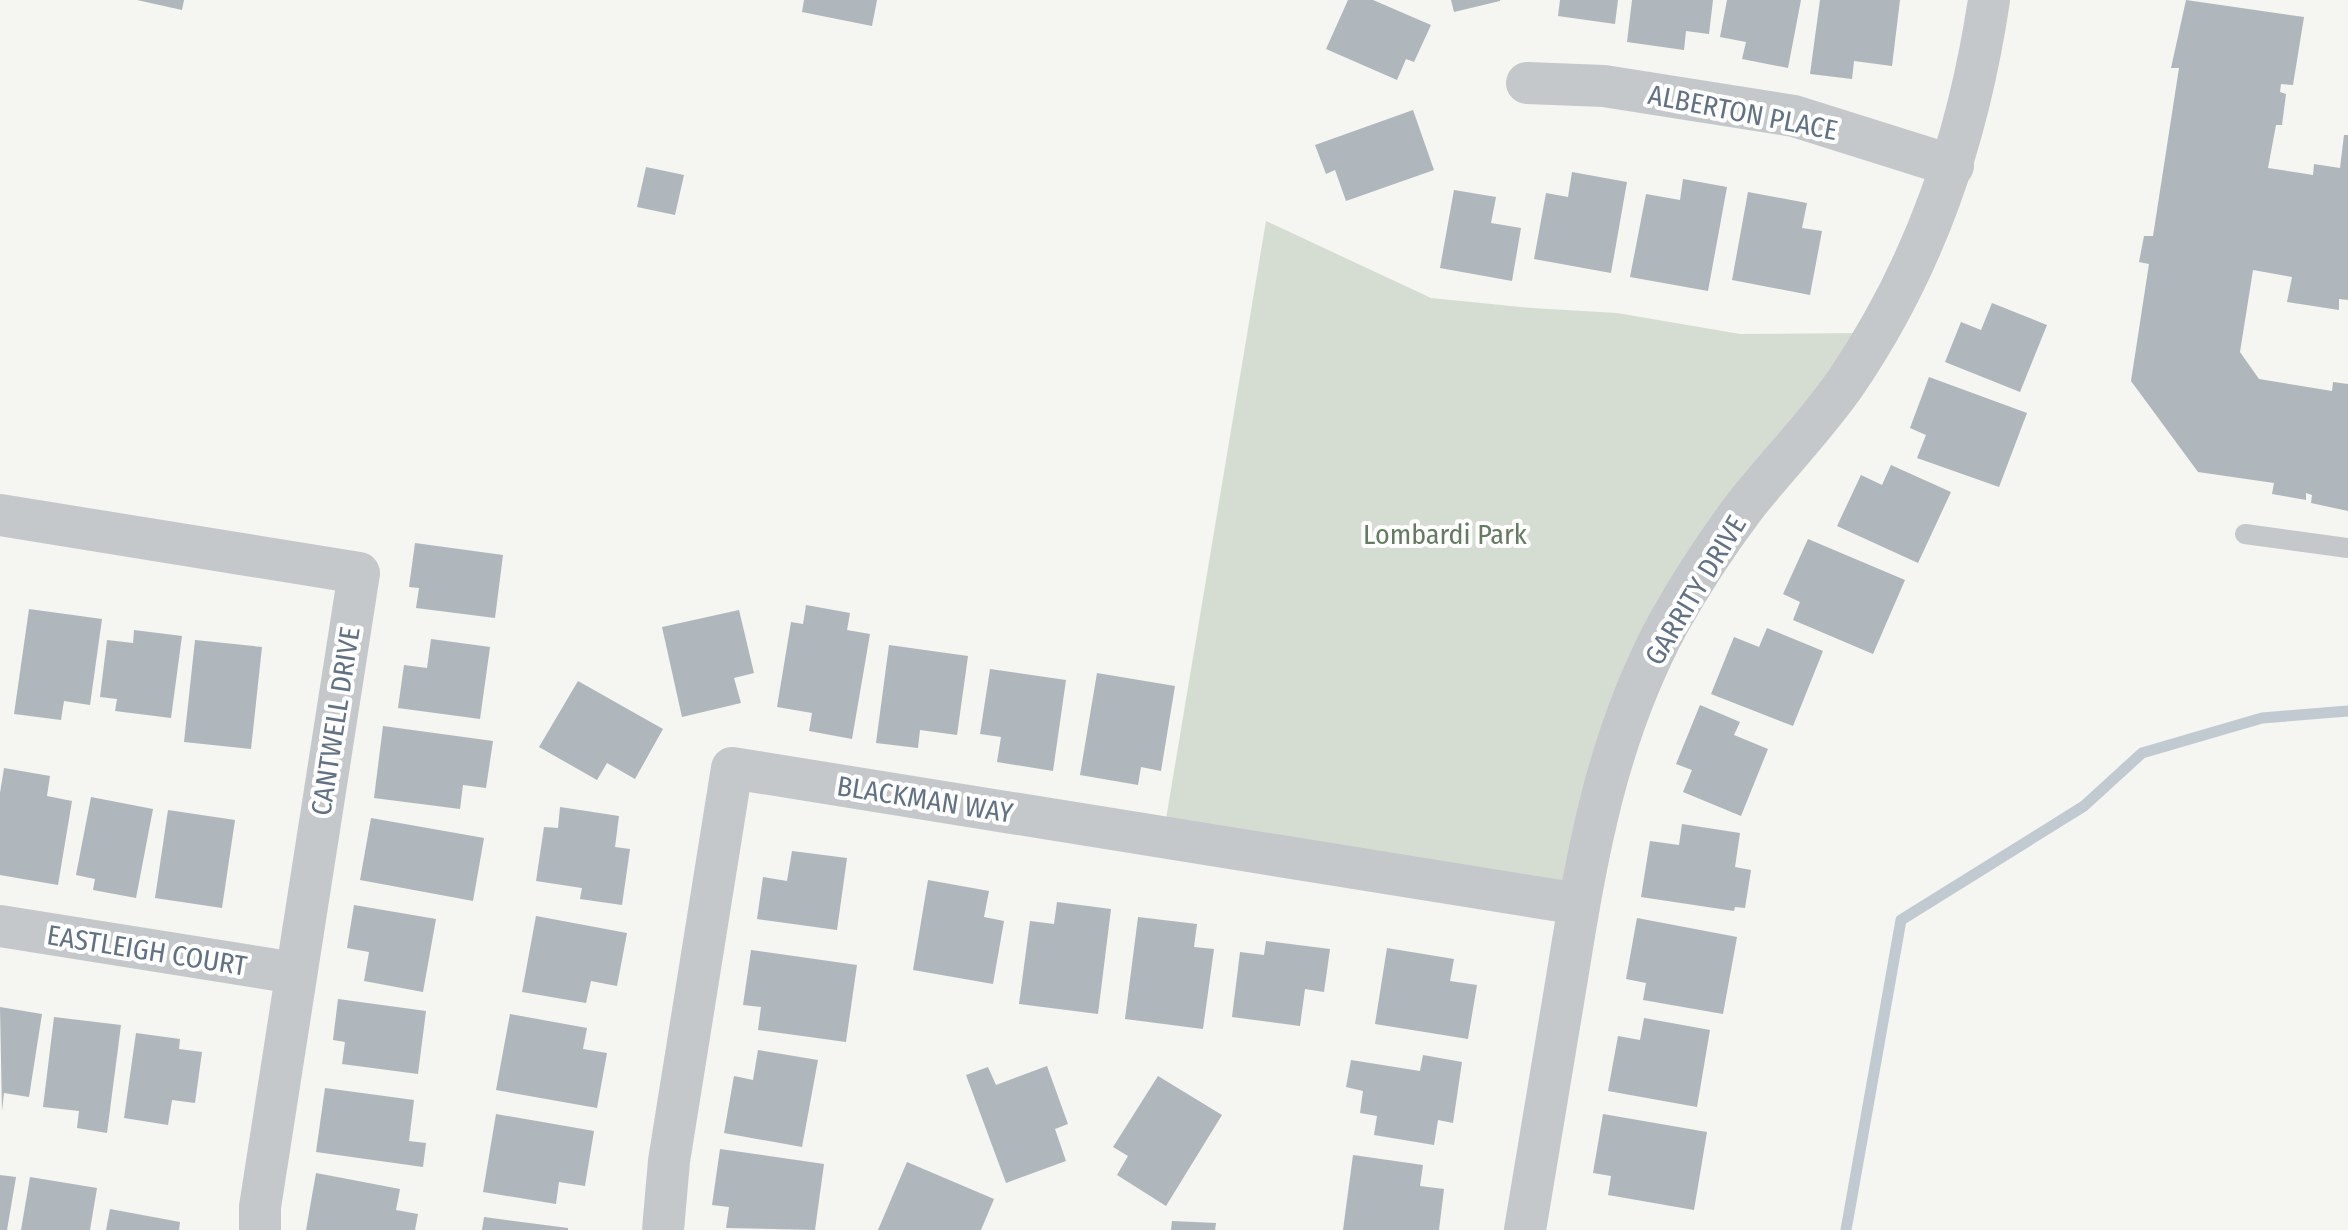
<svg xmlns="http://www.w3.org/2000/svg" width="2348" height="1230" viewBox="0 0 2348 1230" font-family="'Fira Sans Condensed',sans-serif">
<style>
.green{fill:#d5ddd2}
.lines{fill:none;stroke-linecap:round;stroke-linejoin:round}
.stream{stroke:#c0cad0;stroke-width:11}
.building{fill:#afb6bc}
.service{stroke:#c4c8cb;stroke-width:20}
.minor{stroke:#c4c8cb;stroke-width:42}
.labels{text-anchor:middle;stroke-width:8;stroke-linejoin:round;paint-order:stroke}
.street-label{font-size:28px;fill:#627284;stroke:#fff}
.park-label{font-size:28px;fill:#657b61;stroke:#fff}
</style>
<rect width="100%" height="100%" fill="#f5f5f1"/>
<polygon class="green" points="1266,221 1431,298 1532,308 1617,313 1740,334 1861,333 1681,575 1579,904 1163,837"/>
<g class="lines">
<polyline class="stream" points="1846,1230 1901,920 2084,806 2142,753 2262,718 2348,711"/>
</g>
<g class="building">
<polygon points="137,0 184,0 182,10"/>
<polygon points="804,0 877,0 872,26 802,12"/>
<polygon points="1348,0 1373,0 1431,25 1414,62 1406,59 1397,80 1326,49"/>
<polygon points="1451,0 1500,0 1500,1 1454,12"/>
<polygon points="1560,0 1618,0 1615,24 1558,16"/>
<polygon points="1632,0 1713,0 1709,34 1686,31 1684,50 1627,42"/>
<polygon points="1727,0 1801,0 1788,68 1742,59 1746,42 1720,37"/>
<polygon points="1820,0 1900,0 1892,66 1854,61 1852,79 1810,74"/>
<polygon points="2186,0 2304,17 2293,85 2281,84 2280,92 2286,94 2282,125 2276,125 2268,168 2313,175 2314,164 2340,168 2344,135 2348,135 2348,300 2339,299 2339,310 2287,302 2292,277 2253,270 2240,352 2259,379 2332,391 2333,382 2348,384 2348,511 2311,503 2312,495 2306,493 2306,500 2272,494 2274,483 2198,472 2131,381 2149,264 2139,262 2144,236 2153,236 2179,68 2171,68"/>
<polygon points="1413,110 1434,170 1346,201 1335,170 1326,174 1315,145"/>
<polygon points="646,167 684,175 675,215 637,207"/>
<polygon points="1572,172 1627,182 1611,273 1534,259 1546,193 1568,197"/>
<polygon points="1683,179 1727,187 1708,291 1630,277 1646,194 1680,200"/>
<polygon points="1454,190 1496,197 1491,223 1521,228 1512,281 1440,268"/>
<polygon points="1748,192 1807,203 1802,228 1822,231 1810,295 1732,280"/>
<polygon points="1992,303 2047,325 2020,392 1945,362 1961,322 1981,330"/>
<polygon points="1929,377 2027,413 1999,487 1917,458 1926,435 1910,428"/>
<polygon points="1891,465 1951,492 1918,563 1837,526 1861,475 1882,485"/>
<polygon points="1808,539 1905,580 1873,654 1793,620 1800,602 1783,594"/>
<polygon points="415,543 503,555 495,618 416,608 419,588 409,587"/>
<polygon points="806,605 850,613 847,630 870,634 852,739 809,731 812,713 777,707 791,622 803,624"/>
<polygon points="29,609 102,619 90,705 64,701 61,720 14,714"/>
<polygon points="739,610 754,673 734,678 741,703 682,717 662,627"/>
<polygon points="1767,628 1823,651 1793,726 1711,694 1734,637 1759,647"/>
<polygon points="134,630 182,636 171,718 115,711 117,699 100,697 107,640 133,643"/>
<polygon points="431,639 490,647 480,719 398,708 404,665 427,668"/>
<polygon points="195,640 262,647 251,749 184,742"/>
<polygon points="889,645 968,656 957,735 920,730 918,748 876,743"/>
<polygon points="990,669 1066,680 1053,771 997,762 1001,737 980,734"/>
<polygon points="1097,673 1175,686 1161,771 1141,767 1138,785 1080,775"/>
<polygon points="578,681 663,729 635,779 607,763 597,780 539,747"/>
<polygon points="1700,705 1740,722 1734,735 1768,749 1741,816 1683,792 1692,770 1676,764"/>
<polygon points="383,726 493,741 486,788 463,785 460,809 374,798"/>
<polygon points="4,768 50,776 47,796 72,801 58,885 0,875 0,793"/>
<polygon points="91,797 153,809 136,898 93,890 95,879 76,875"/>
<polygon points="560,807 619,816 615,847 630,849 622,905 580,899 582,888 536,881 544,827 558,828"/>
<polygon points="168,810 235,820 222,908 155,898"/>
<polygon points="371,818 484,838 473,901 360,880"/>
<polygon points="1682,824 1740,833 1735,867 1751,870 1745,908 1735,907 1734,911 1641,897 1650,841 1679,845"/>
<polygon points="792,851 847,858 837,930 757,919 763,877 787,881"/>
<polygon points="928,880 989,891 984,917 1004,921 993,984 913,970"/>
<polygon points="1057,902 1111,909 1098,1014 1019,1004 1030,921 1054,924"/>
<polygon points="354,905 436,919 423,992 364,981 369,952 347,948"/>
<polygon points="536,916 627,933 617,986 591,981 586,1003 522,992"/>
<polygon points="1138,917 1197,924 1194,947 1214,949 1203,1029 1125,1019"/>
<polygon points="1637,918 1737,937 1723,1014 1643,1000 1646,983 1626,979"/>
<polygon points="1266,941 1330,949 1324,992 1305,989 1300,1026 1232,1017 1240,952 1264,955"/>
<polygon points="1387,948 1454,959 1450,981 1477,985 1468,1039 1375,1024"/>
<polygon points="751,950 857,965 846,1042 758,1030 761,1007 743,1005"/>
<polygon points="338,999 426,1011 418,1074 342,1064 345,1042 333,1040"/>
<polygon points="0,1007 42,1014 29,1097 4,1093 2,1111"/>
<polygon points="510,1014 587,1028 583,1049 607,1053 597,1108 496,1090"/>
<polygon points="54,1017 121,1025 107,1133 77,1128 79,1111 43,1107"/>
<polygon points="1644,1018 1710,1030 1697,1107 1608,1091 1618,1036 1640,1040"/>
<polygon points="136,1033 180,1039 179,1049 202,1052 195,1103 172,1100 168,1125 124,1118"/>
<polygon points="758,1050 818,1060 802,1147 724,1133 734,1076 753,1080"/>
<polygon points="1423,1055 1462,1062 1453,1123 1438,1120 1434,1145 1374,1135 1377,1116 1360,1113 1363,1091 1346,1087 1351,1060 1420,1071"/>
<polygon points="1047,1066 1068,1124 1055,1129 1066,1161 1006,1183 966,1075 988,1067 996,1085"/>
<polygon points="1158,1076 1222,1115 1166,1206 1117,1175 1128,1156 1113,1147"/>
<polygon points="325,1088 414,1100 409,1141 426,1143 423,1167 316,1152"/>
<polygon points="496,1114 594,1131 585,1186 559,1182 556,1204 483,1192"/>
<polygon points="1603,1114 1707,1132 1694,1210 1608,1195 1611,1176 1593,1173"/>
<polygon points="720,1149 824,1164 815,1230 726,1228 729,1207 712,1205"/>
<polygon points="1353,1155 1423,1165 1420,1186 1444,1189 1439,1230 1343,1230"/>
<polygon points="907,1162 994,1199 981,1230 878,1230"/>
<polygon points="316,1173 400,1189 396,1210 418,1214 415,1230 306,1230"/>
<polygon points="0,1175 16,1177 7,1230 0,1230"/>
<polygon points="30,1177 97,1188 90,1230 21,1230"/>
<polygon points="110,1209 180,1222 179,1230 106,1230"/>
<polygon points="484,1217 568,1228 568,1230 482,1230"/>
<polygon points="1172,1221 1216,1223 1215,1230 1171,1230"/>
</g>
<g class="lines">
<polyline class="service" points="2245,534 2348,548"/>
<g class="minor">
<polyline points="1527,83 1604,86 1794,116 1953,166"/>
<polyline points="0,515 359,573 260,1207 260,1230"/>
<polyline points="0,926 295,973"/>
<polyline points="663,1230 669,1161 732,768 1579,904"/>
<path d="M1525,1230C1539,1146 1553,1062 1567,978C1587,853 1607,737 1668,624C1691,583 1717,543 1745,506C1778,464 1817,425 1847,381C1926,264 1968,139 1989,0"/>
</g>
</g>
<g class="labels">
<g class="street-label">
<text transform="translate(1743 112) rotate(11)" y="10">ALBERTON PLACE</text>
<text transform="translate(1695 590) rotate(-59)" y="10">GARRITY DRIVE</text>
<text transform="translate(335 721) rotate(-81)" y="10">CANTWELL DRIVE</text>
<text transform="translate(925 799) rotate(9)" y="10">BLACKMAN WAY</text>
<text transform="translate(147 950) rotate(9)" y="10">EASTLEIGH COURT</text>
</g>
<g class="park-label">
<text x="1445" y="544">Lombardi Park</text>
</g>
</g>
</svg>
